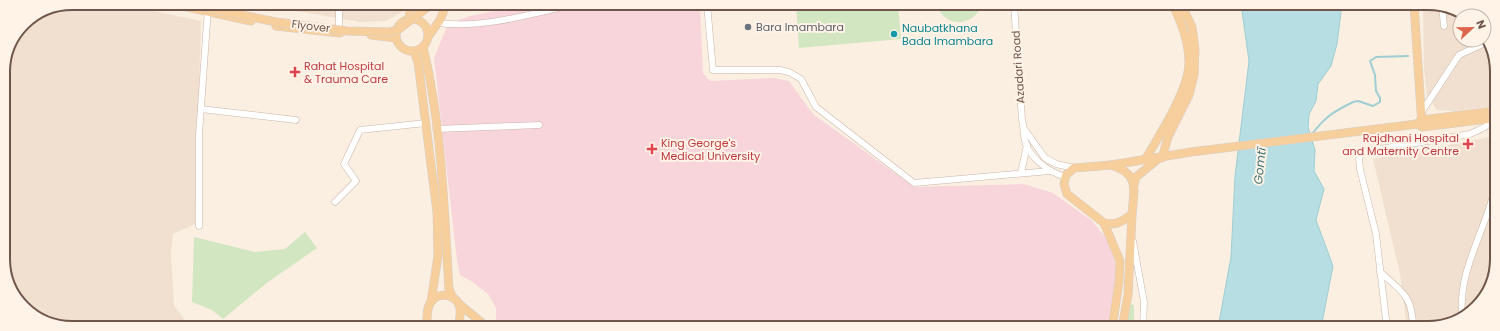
<svg xmlns="http://www.w3.org/2000/svg" width="1500" height="331" viewBox="0 0 1500 331" font-family="Poppins,sans-serif">
<style>
.residential{fill:#f1e0d0}
.medical{fill:#f8d5db}
.green{fill:#d2e6c1}
.water{fill:#b7dee2;stroke:#9eced3}
.lines{fill:none;stroke-linecap:round;stroke-linejoin:round}
.stream{stroke:#9eced3;stroke-width:2}
.minor-casing{stroke:#cab6a9;stroke-width:7}
.major-casing{stroke:#d7cfcc;stroke-width:9}
.minor{stroke:#fff;stroke-width:6}
.major{stroke:#f6cf9d;stroke-width:8}
.major-bridge-casing{stroke:#d7cfcc;stroke-width:9;stroke-linecap:butt}
.major-bridge{stroke:#f6cf9d;stroke-width:8}
.worship-dot{fill:#6b7280;stroke:#fef3e6;stroke-width:1.5}
.culture-dot{fill:#0f9aa8;stroke:#fef3e6;stroke-width:1.5}
.health-dot{fill:#e0444e;stroke:#fef3e6;stroke-width:1.5}
.labels{text-anchor:middle;stroke-width:4;stroke-linejoin:round;paint-order:stroke}
.street-label{font-size:11px;fill:#6f554a;stroke:#fef3e6}
.worship-label{font-size:11px;fill:#5b616d;stroke:#fef3e6;text-anchor:start}
.culture-label{font-size:11px;fill:#0d838f;stroke:#fef3e6;text-anchor:start}
.health-label{font-size:11px;fill:#be3a42;stroke:#fef3e6;text-anchor:start}
.water-label{font-size:12px;font-style:italic;fill:#42757b;stroke:#fef3e6}
.rim{fill:none;stroke:#6f554a;stroke-width:2}
</style>
<rect width="100%" height="100%" fill="#faefe1"/>
<g class="residential">
<polygon points="72,3 115,3 201,21 195,224 173,234 171,253 174,306 184,319 197,327 59,327 23,308 4,273 3,68 23,23 46,8"/>
<polygon points="250,3 406,3 407,9 386,21 360,22"/>
<polygon points="1423,4 1441,4 1463,16 1460,16 1460,40 1484,40 1484,37 1496,58 1496,106 1455,111 1437,110 1427,96 1424,68"/>
<polygon points="1496,136 1496,272 1473,311 1432,328 1407,328 1400,274 1373,159"/>
</g>
<polygon class="medical" points="534,3 700,4 703,73 710,81 774,78 789,81 813,114 914,187 1024,184 1053,193 1091,220 1107,239 1115,262 1115,282 1107,328 496,327 496,308 488,294 471,281 460,275 457,260 434,58 448,24 470,16"/>
<g class="green">
<polygon points="796,4 898,4 901,39 799,48"/>
<path d="M936,4H983C973,27 945,29 936,4Z"/>
<polygon points="305,232 317,248 268,282 223,319 212,310 192,302 194,237 255,252 285,249"/>
<polygon points="1130,304 1134,305 1134,328 1126,328"/>
</g>
<polygon class="water" points="1241,4 1342,4 1337,44 1331,66 1318,84 1316,101 1309,114 1308,127 1315,150 1314,171 1324,189 1316,220 1333,266 1321,328 1218,328 1231,257 1235,176 1249,61"/>
<g class="lines">
<path class="stream" d="M1312,134C1326,116 1333,112 1353,102L1358,101L1373,106L1380,102V98L1376,91L1375,75L1370,61L1376,57L1408,56"/>
<g class="minor-casing">
<g id="minor">
<polyline points="339,3 339,33"/>
<polyline points="707,4 713,70 780,70 789,72 801,79 816,107 914,183 1050,171"/>
<path d="M1014,4L1022,120C1024,126 1023,130 1024,136C1026,156 1048,172 1066,177"/>
<polyline points="1442,5 1444,26"/>
<path d="M438,23C485,29 534,13 580,3"/>
<polyline points="201,109 296,120"/>
<polyline points="1421,113 1459,55 1487,42"/>
<polyline points="436,129 539,125"/>
<polyline points="1025,130 1045,158 1056,164 1074,168"/>
<polyline points="1021,173 1027,145"/>
<polyline points="335,202 356,181 344,164 360,130 426,123"/>
<polyline points="199,226 199,135 208,8"/>
<polyline points="1133,241 1144,302 1143,328"/>
<path d="M1380,272C1402,291 1413,297 1413,328"/>
<path d="M1462,316C1458,268 1487,229 1496,184"/>
<polyline points="1387,328 1376,234 1360,169 1359,159 1362,152 1470,134 1485,127 1494,118"/>
</g>
</g>
<g class="major-casing">
<g id="major">
<polyline points="169,3 251,21"/>
<polyline points="1414,4 1422,126"/>
<circle cx="412" cy="35" r="16"/>
<polyline points="409,19 411,3"/>
<polyline points="276,26 340,33"/>
<polyline points="371,35 396,38"/>
<polyline points="428,37 440,20 447,3"/>
<path d="M423,47C442,125 444,209 449,289L453,298"/>
<polyline points="414,51 418,62 437,212 438,256 431,302"/>
<polyline points="1496,111 1421,120 1417,124 1422,127 1496,118"/>
<polyline points="1162,158 1168,137 1189,95 1194,75 1195,49 1192,27 1181,4"/>
<path d="M1145,160C1159,136 1189,90 1189,63C1189,43 1181,21 1172,4"/>
<polyline points="1111,165 1191,152 1417,124"/>
<path d="M1111,165C1140,174 1134,189 1132,214C1123,221 1116,226 1104,223L1067,194L1064,184L1066,175L1074,168Z"/>
<polyline points="1134,185 1136,177 1157,160"/>
<polyline points="1104,223 1120,261 1119,282 1112,328"/>
<polyline points="458,303 487,327"/>
<path d="M427,327C427,320 426,308 431,302C438,291 458,294 460,308C461,314 459,321 459,327"/>
<polyline points="1122,328 1128,295 1132,214"/>
</g>
</g>
<use href="#minor" class="minor"/>
<use href="#major" class="major"/>
<g class="major-bridge-casing">
<polyline id="major-bridge" points="183,3 276,22 347,31 390,32 399,29 433,3"/>
</g>
<use href="#major-bridge" class="major-bridge"/>
</g>
<circle class="worship-dot" cx="748" cy="27" r="4"/>
<circle class="culture-dot" cx="894" cy="34" r="4"/>
<g class="health-dot">
<path d="M293 66h4v4h4v4h-4v4h-4v-4h-4v-4h4z"/>
<path d="M1466 138h4v4h4v4h-4v4h-4v-4h-4v-4h4z"/>
<path d="M650 143h4v4h4v4h-4v4h-4v-4h-4v-4h4z"/>
</g>
<g class="labels">
<g class="street-label">
<text transform="translate(311 26) rotate(7)" y="4">Flyover</text>
<text transform="translate(1018 67) rotate(-94)" y="4">Azadari Road</text>
</g>
<g class="worship-label">
<text x="756" y="31">Bara Imambara</text>
</g>
<g class="culture-label">
<text x="902" y="32">Naubatkhana<tspan x="902" dy="13">Bada Imambara</tspan></text>
</g>
<g class="health-label">
<text x="304" y="70">Rahat Hospital<tspan x="304" dy="13">&amp; Trauma Care</tspan></text>
<text x="1459" y="142" text-anchor="end">Rajdhani Hospital<tspan x="1459" dy="13">and Maternity Centre</tspan></text>
<text x="661" y="147">King George's<tspan x="661" dy="13">Medical University</tspan></text>
</g>
<g class="water-label">
<text transform="translate(1260 166) rotate(-84)" y="4">Gomtī</text>
</g>
</g>
<path d="M0 0H1500V331H0ZM72 10H1428A62 62 0 0 1 1490 72V259A62 62 0 0 1 1428 321H72A62 62 0 0 1 10 259V72A62 62 0 0 1 72 10Z" fill="#fef3e6" fill-rule="evenodd"/>
<path class="rim" d="M72 10H1428A62 62 0 0 1 1490 72V259A62 62 0 0 1 1428 321H72A62 62 0 0 1 10 259V72A62 62 0 0 1 72 10Z"/>
<g transform="translate(1472 28) rotate(68)"><circle r="19" fill="#fef3e6" stroke="#c5b4a8"/>
<path d="M0-3L7 15L0 10L-7 15Z" fill="#dd644d"/>
<text y="-6" font-size="11" font-weight="bold" text-anchor="middle" fill="#6f554a">N</text>
</g>
</svg>
